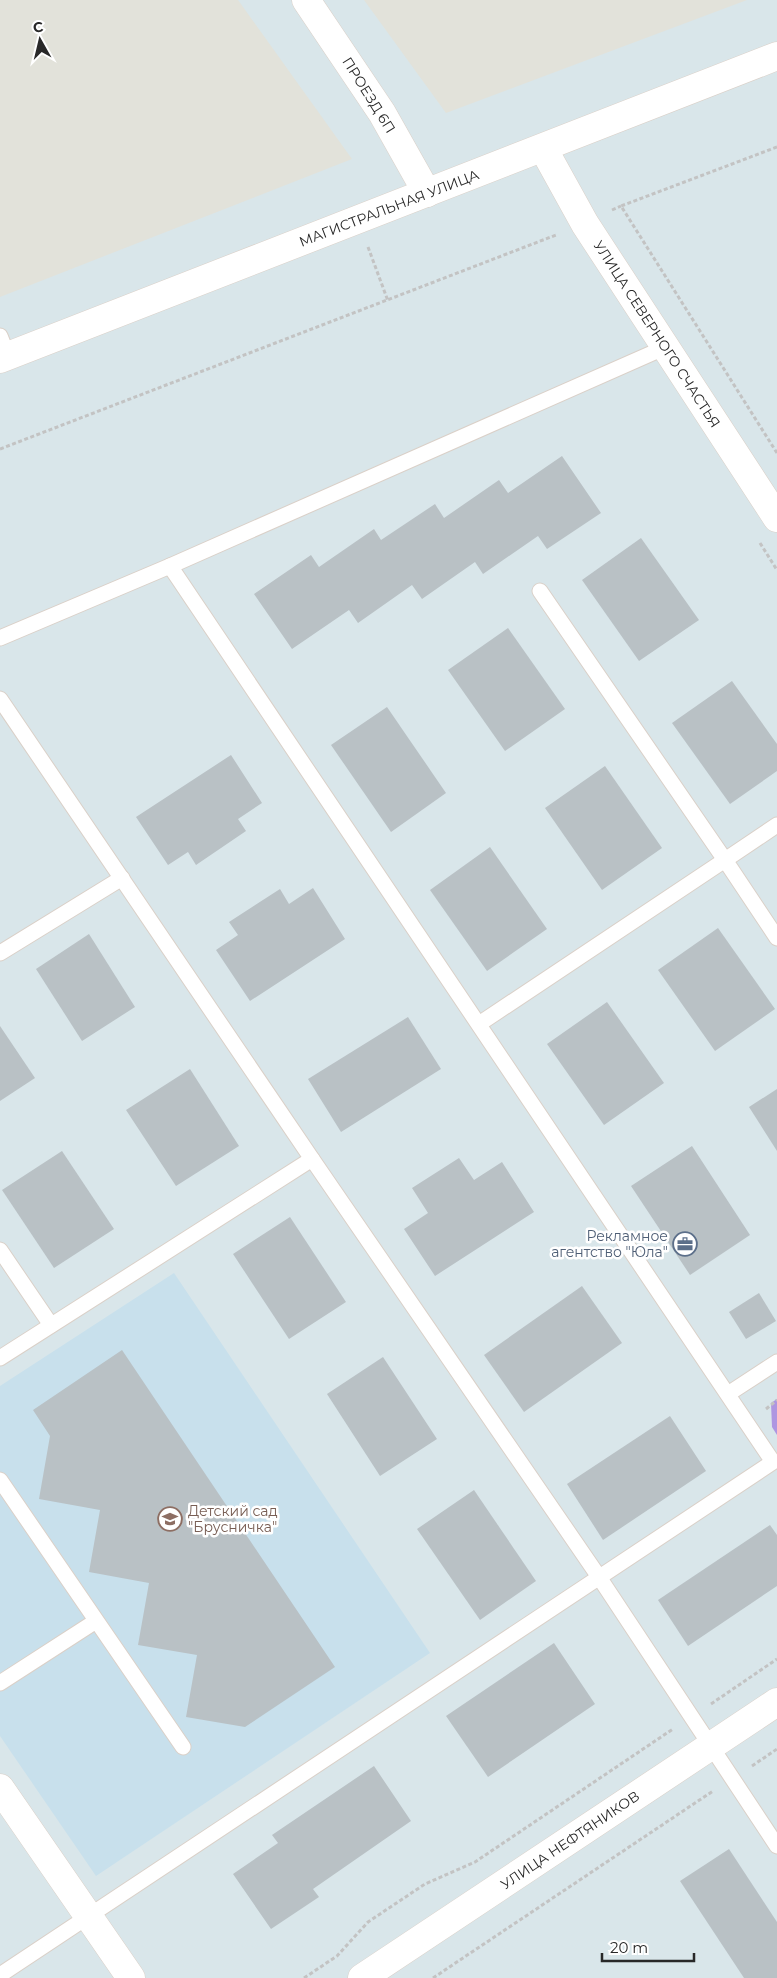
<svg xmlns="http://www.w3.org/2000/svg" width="777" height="1978" viewBox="0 0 777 1978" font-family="Montserrat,sans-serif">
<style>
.industrial{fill:#e2e2da}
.education{fill:#c8e0ec}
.green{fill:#ae96e1}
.building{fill:#b9c1c5}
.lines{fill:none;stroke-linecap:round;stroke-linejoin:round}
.lane-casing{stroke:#dad0c8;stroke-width:17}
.street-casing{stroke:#dad0c8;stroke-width:29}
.secondary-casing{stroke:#dad0c8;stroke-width:29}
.path{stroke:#c3c3c3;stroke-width:3;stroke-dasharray:4 2.5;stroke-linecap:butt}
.lane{stroke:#fff;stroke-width:15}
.street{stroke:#fff;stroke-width:28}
.secondary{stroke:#fff;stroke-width:28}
.labels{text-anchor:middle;stroke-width:5;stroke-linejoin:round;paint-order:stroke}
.street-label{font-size:14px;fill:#282828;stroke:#fff}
.service-label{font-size:14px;fill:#4e5e75;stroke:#fff;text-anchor:end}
.education-label{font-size:14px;fill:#785e54;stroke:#fff;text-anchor:start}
</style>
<rect width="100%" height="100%" fill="#d9e6ea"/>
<g class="industrial">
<polygon points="0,0 238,0 352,159 0,297"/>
<polygon points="364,0 747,0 446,113"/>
</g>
<polygon class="education" points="174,1273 430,1653 96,1876 0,1736 0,1386"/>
<polygon class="green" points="777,1399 777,1435 772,1427 771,1403"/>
<g class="building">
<polygon points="562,456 601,513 547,549 538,536 483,574 475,562 422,599 412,585 358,623 349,610 292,649 254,594 311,555 319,567 374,529 381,540 435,504 444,518 499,480 508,493"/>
<polygon points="641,538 699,620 639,661 582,580"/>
<polygon points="508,628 565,709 505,751 448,670"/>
<polygon points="732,681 777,744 777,771 730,804 672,723"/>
<polygon points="387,707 446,793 391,832 331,745"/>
<polygon points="231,755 262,803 238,819 246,831 196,865 188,852 168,865 136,817"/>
<polygon points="605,766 662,848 602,890 545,808"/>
<polygon points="490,847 547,929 487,971 430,890"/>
<polygon points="313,888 345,939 250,1001 216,950 238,935 229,922 280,889 289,904"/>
<polygon points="718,928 775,1009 715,1051 658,970"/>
<polygon points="89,934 135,1007 82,1041 36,969"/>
<polygon points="607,1002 664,1083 604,1125 547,1044"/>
<polygon points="408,1017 441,1069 341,1132 308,1079"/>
<polygon points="0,1026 35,1078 0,1101"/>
<polygon points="190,1069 239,1146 176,1186 126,1110"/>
<polygon points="777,1089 777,1151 749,1107"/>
<polygon points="692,1146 750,1235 690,1275 631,1186"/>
<polygon points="62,1151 114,1229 54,1268 2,1190"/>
<polygon points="459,1158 474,1180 502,1162 534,1212 435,1276 404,1229 428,1213 412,1188"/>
<polygon points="290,1217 346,1302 289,1339 233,1254"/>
<polygon points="582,1286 622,1343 524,1412 484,1355"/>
<polygon points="759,1293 776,1321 746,1339 729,1312"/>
<polygon points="122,1350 335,1667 245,1727 186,1717 197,1655 138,1645 149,1583 89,1572 100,1510 39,1499 50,1436 33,1410"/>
<polygon points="383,1357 437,1439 380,1476 327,1394"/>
<polygon points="670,1416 706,1471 603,1540 567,1484"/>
<polygon points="474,1490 536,1581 480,1620 417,1529"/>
<polygon points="770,1525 777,1535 777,1586 688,1646 658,1600"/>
<polygon points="554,1643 595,1704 488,1777 446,1716"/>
<polygon points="374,1766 411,1821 313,1889 319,1897 271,1929 233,1874 278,1843 272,1835"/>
<polygon points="729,1849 777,1922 777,1978 744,1978 680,1881"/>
</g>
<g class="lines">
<g class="lane-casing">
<g id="lane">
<polyline points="0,336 8,356"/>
<polyline points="0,638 170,566 666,347"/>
<polyline points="0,699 312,1159 599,1577 777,1846"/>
<polyline points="777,825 725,860 777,938"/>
<polyline points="0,953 122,878"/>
<polyline points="479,1024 725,860 540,591"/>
<polyline points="0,1250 51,1325"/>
<polyline points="0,1358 312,1159"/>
<polyline points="728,1394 777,1362"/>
<polyline points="0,1480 183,1747"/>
<polyline points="0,1683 96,1621"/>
<polyline points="0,1975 773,1462 170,566"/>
</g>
</g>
<g class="street-casing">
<g id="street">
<polyline points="306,0 382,113 427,193"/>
<polyline points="543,148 585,224 777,518"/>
<polyline points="0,1788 131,1978"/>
<polyline points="362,1978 777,1702"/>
</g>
</g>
<g class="secondary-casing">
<polyline id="secondary" points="0,359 777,56"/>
</g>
<g class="path">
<polyline points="777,147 621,206 777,453"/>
<polyline points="612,210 621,206"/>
<polyline points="368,247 388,301"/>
<polyline points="0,449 556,235"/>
<polyline points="760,543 777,570"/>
<polyline points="766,1409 777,1400"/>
<polyline points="711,1704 777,1659"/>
<polyline points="752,1766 777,1749"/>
<polyline points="304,1978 337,1956 368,1922 425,1884 475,1862 673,1729"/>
<polyline points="433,1978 713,1791"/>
</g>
<use href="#lane" class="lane"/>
<use href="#street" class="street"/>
<use href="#secondary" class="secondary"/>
</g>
<defs>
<g id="office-ring" transform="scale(1.25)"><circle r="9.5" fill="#fff" stroke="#5c6f8a" stroke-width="1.5"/><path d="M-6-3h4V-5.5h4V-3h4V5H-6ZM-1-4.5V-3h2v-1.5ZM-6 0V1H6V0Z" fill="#5c6f8a"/></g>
<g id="school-ring" transform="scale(1.25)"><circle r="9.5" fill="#fff" stroke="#8d6e63" stroke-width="1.5"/><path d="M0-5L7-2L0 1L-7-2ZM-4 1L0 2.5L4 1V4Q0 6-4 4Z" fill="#8d6e63"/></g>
</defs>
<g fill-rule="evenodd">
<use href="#office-ring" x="685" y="1244"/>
<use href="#school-ring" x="170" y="1519"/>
</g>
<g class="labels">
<g class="street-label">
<text transform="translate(369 95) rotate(58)" y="5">ПРОЕЗД 6П</text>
<text transform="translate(389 208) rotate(-21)" y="5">МАГИСТРАЛЬНАЯ УЛИЦА</text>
<text transform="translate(657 334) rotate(57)" y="5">УЛИЦА СЕВЕРНОГО СЧАСТЬЯ</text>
<text transform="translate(570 1840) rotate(-34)" y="5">УЛИЦА НЕФТЯНИКОВ</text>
</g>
<g class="service-label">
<text x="668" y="1241">Рекламное<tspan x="668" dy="16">агентство "Юла"</tspan></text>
</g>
<g class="education-label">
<text x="188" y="1516">Детский сад<tspan x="188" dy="16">"Брусничка"</tspan></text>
</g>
</g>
<g transform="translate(40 40) rotate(352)" stroke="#ffffff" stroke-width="4" paint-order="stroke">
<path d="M0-4L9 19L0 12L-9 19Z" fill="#282828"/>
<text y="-8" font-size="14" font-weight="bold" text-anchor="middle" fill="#282828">С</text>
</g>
<path d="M602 1953v8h92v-8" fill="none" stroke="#282828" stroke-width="2.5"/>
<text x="610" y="1953" font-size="15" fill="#282828" stroke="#ffffff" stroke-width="4" paint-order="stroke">20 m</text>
</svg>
